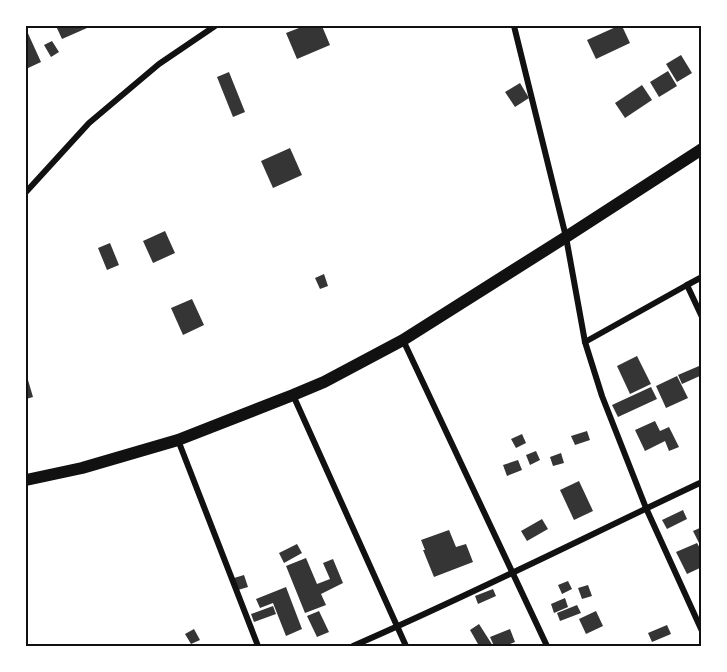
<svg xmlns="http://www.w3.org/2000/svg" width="727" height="672" viewBox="0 0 727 672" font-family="'Fira Sans Condensed',sans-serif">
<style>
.building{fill:#353535}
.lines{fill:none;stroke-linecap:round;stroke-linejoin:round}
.minor{stroke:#111;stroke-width:6}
.secondary{stroke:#111;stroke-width:12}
.neatline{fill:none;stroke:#111;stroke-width:2}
</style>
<rect width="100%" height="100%" fill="#fff"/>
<g class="building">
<polygon points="56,26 86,26 87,28 62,39"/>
<polygon points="304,26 322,26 330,45 297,59 286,33"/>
<polygon points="618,26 622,26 630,43 596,59 587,40"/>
<polygon points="26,29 41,62 26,69"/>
<polygon points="52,41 59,52 51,57 44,45"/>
<polygon points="681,55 692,73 677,82 666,64"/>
<polygon points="668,71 677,86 659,97 650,82"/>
<polygon points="229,72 245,112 233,117 217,77"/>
<polygon points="520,83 529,98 515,107 505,92"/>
<polygon points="642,85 652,100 625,118 615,103"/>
<polygon points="290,148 302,175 273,188 261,161"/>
<polygon points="165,231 175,253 153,263 143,241"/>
<polygon points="110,243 119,265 107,270 98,248"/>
<polygon points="324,274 328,286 320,289 315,278"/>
<polygon points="192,299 204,325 183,335 171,308"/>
<polygon points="637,356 651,384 630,394 617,366"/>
<polygon points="699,366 702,375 682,384 678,375"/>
<polygon points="677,376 688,398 666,408 656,386"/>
<polygon points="28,380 33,397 26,399 26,381"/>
<polygon points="651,387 657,399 618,417 612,405"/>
<polygon points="655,421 660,431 669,427 679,447 669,451 665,441 645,451 635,430"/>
<polygon points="587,431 590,440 575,445 571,436"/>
<polygon points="522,434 526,443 516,448 511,439"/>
<polygon points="536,451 540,460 530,465 526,455"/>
<polygon points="561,453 564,463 553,466 550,457"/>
<polygon points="518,460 522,470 507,476 503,465"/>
<polygon points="579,481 593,511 574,520 560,490"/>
<polygon points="683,510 687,519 667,529 662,520"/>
<polygon points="542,519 548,529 527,541 521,531"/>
<polygon points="702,527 702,549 693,531"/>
<polygon points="449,530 456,547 466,544 473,562 434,577 423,550 425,550 421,540"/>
<polygon points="697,543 702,552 702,567 687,574 676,552"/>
<polygon points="297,544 302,553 284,563 279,553"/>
<polygon points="306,558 317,584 330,579 323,563 333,559 343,583 321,594 326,605 305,613 286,566"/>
<polygon points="244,575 248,587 238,590 234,578"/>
<polygon points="568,581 572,589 562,594 558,585"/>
<polygon points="588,585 592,596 582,599 578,588"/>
<polygon points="286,587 302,629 286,636 273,603 260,608 256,599"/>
<polygon points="493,589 496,596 478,604 475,596"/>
<polygon points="565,598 568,607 554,613 551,604"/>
<polygon points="577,605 581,613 560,621 557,613"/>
<polygon points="273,606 276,614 254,622 251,614"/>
<polygon points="319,611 329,632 317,637 307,616"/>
<polygon points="596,611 603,626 586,634 579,619"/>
<polygon points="479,624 493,646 473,646 478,644 470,630"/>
<polygon points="667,625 671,634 652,642 648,633"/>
<polygon points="194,629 200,640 191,644 185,634"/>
<polygon points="510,629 515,642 505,646 494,646 490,637"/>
</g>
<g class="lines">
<g class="minor">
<polyline points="514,26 566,237 585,342 602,396 646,508 702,631"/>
<polyline points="26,192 89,123 159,64 215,26"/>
<polyline points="702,277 687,285 702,317"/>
<polyline points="403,340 547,646"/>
<polyline points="585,342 687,285"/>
<polyline points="293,395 406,646"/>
<polyline points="178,440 258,646"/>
<path d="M353,646C471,595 585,537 702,482"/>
</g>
<polyline class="secondary" points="26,480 82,468 178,440 293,395 324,382 403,340 566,237 702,149"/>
</g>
<rect width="727" height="672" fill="none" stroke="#ffffff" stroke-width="54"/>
<rect x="27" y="27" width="673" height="618" class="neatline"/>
</svg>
